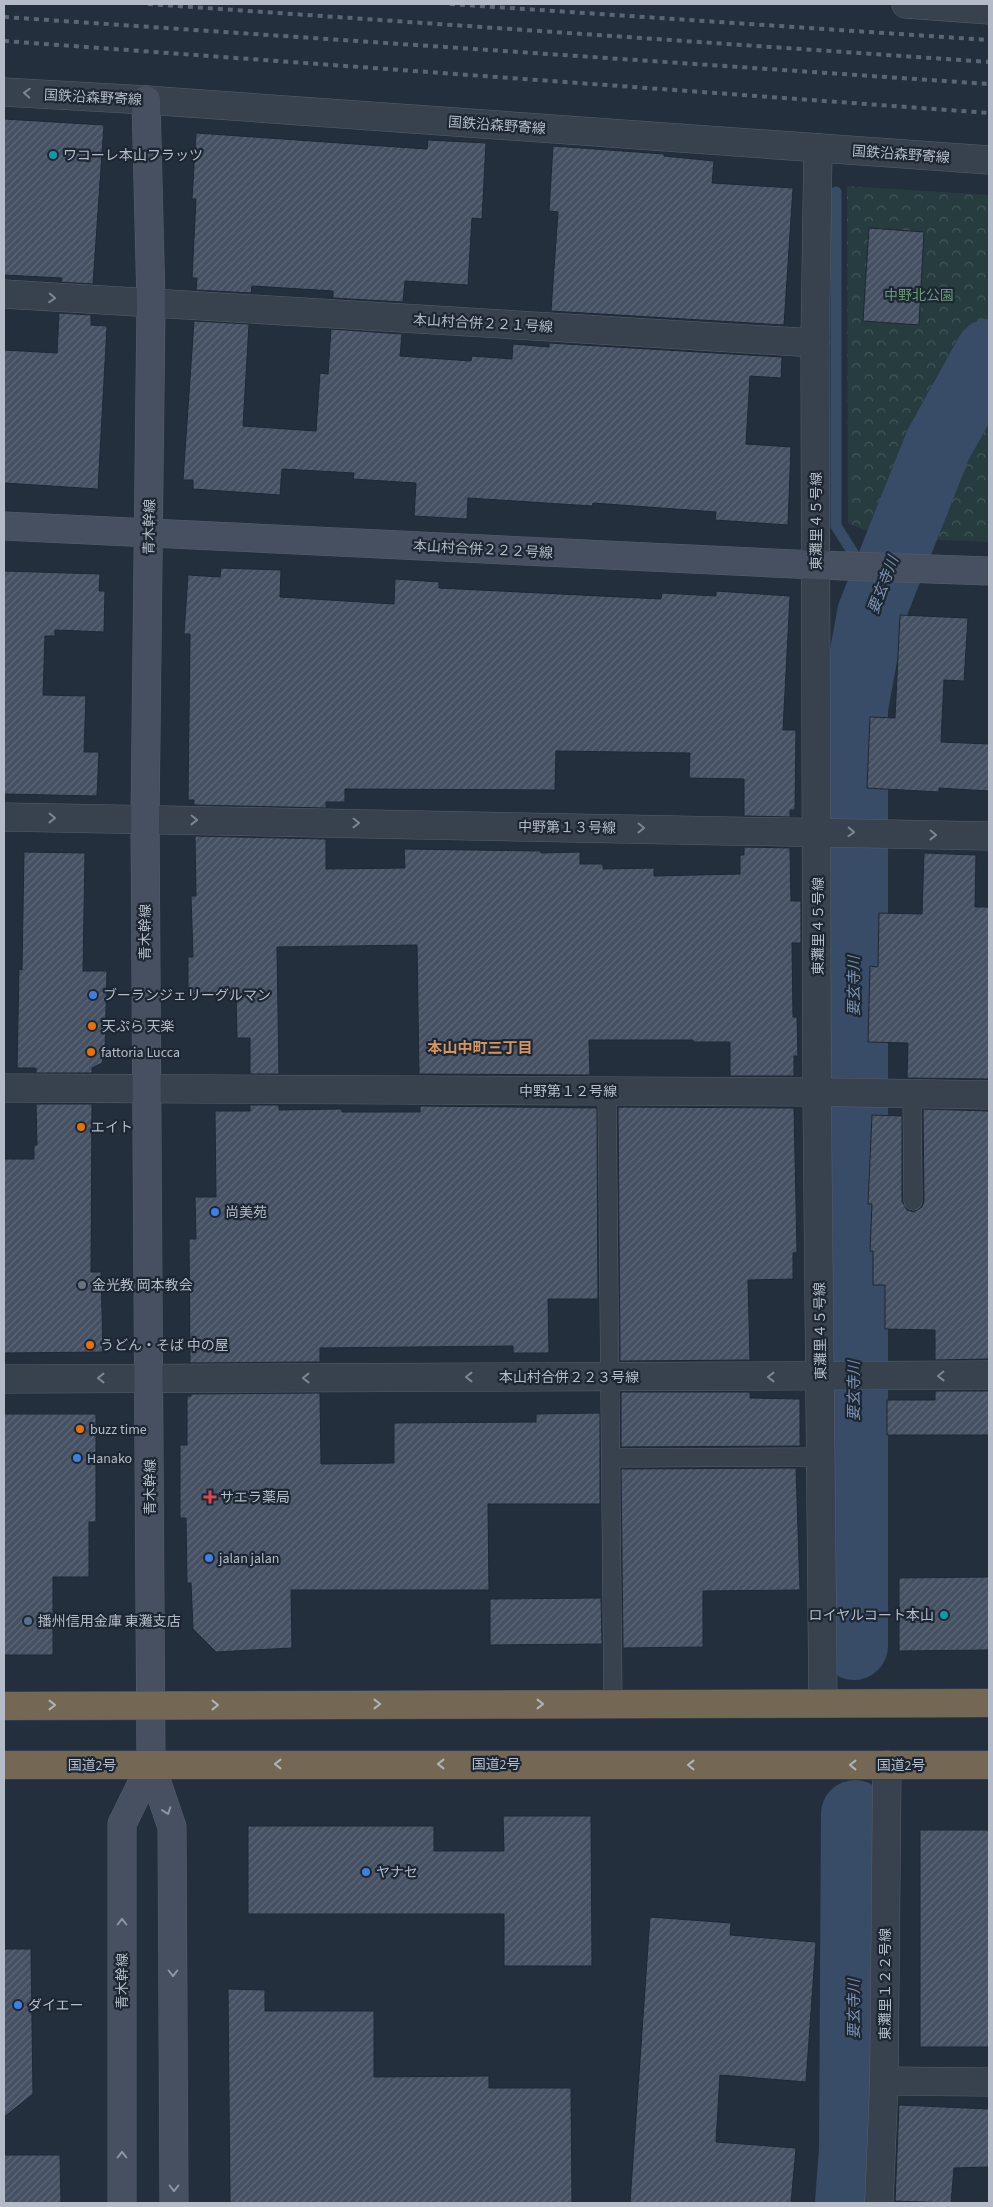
<svg xmlns="http://www.w3.org/2000/svg" width="993" height="2207" viewBox="0 0 993 2207" font-family="'Source Sans 3','Noto Sans JP',sans-serif">
<style>
.forest{fill:url(#forest-crowns)}
.lines{fill:none;stroke-linecap:round;stroke-linejoin:round}
.stream{stroke:#394c67;stroke-width:11}
.river{stroke:#394c67;stroke-width:68}
.building{fill:url(#building-hatch);stroke:#1f2835}
.lane-casing{stroke:#565f6c;stroke-width:19}
.street-casing{stroke:#565f6c;stroke-width:29}
.secondary-casing{stroke:#565f6c;stroke-width:29}
.highway-casing{stroke:#434c59;stroke-width:29}
.lane{stroke:#38414e;stroke-width:18}
.street{stroke:#38414e;stroke-width:28}
.secondary{stroke:#465061;stroke-width:28}
.highway{stroke:#746855;stroke-width:28}
.rail{stroke:#5a6575;stroke-width:4;stroke-dasharray:5 5;stroke-linecap:butt}
.oneway{stroke:#7c8592}
.oneway2{stroke:#aeb4bd}
.oneway3{stroke:#8e96a5}
.culture-dot{fill:#0f9aa8;stroke:#1d2633;stroke-width:2}
.shop-dot{fill:#3f7fe0;stroke:#1d2633;stroke-width:2}
.food-dot{fill:#e8710a;stroke:#1d2633;stroke-width:2}
.worship-dot{fill:#6b7280;stroke:#1d2633;stroke-width:2}
.health-dot{fill:#e0444e;stroke:#1d2633;stroke-width:2}
.service-dot{fill:#5c6f8a;stroke:#1d2633;stroke-width:2}
.labels{text-anchor:middle;stroke-width:4.5;stroke-linejoin:round;paint-order:stroke}
.street-label{font-size:14px;fill:#b4bcc9;stroke:#1d2633}
.poi-label{font-size:14px;fill:#b4bcc9;stroke:#1d2633;text-anchor:start}
.park-label{font-size:14px;fill:#6b9a76;stroke:#1d2633}
.water-label{font-size:15px;font-style:italic;fill:#7c92b1;stroke:#1d2633}
.neighbourhood-label{font-size:15px;font-weight:bold;fill:#d59563;stroke:#1d2633}
</style>
<defs>
<pattern id="forest-crowns" width="20" height="18" patternUnits="userSpaceOnUse" patternTransform="scale(1.25)"><rect width="20" height="18" fill="#263c3f"/><path d="M2 6a3 3 0 1 1 6 0M12 15a3 3 0 1 1 6 0" fill="none" stroke="#435659"/></pattern>
<pattern id="building-hatch" width="6" height="6" patternUnits="userSpaceOnUse" patternTransform="scale(1.25)"><rect width="6" height="6" fill="#455162"/><path d="M-1 1l2-2M0 6l6-6M5 7l2-2" fill="none" stroke="#5d6877"/></pattern>
</defs>
<rect width="100%" height="100%" fill="#242f3e"/>
<g class="forest">
<polygon points="847,186 989,195 989,321 941,410 882,537 848,523"/>
<polygon points="989,379 989,542 917,539 951,447"/>
</g>
<g class="lines">
<polyline class="stream" points="836,192 836,526 879,594"/>
<g class="river">
<polyline points="854,1646 854,708 871,614 938,445 989,353"/>
<polyline points="849,2203 853,2150 855,1814"/>
</g>
</g>
<g class="building">
<polygon points="4,119 104,125 93,284 61,282 62,278 4,275"/>
<polygon points="196,133 427,149 428,140 486,143 482,219 472,218 468,285 405,281 403,302 333,298 333,291 252,286 251,293 196,290 197,278 192,278 196,199 192,199"/>
<polygon points="553,146 664,154 664,156 714,161 712,183 793,188 784,325 551,311 558,212 549,211"/>
<polygon points="869,228 924,232 919,325 863,321"/>
<polygon points="59,313 91,315 91,325 107,326 98,489 4,483 4,350 57,353"/>
<polygon points="194,321 249,324 243,426 316,431 320,373 328,374 331,329 402,334 400,356 471,361 472,356 512,359 513,344 549,347 549,343 782,357 781,378 750,376 746,444 791,447 788,525 715,520 716,512 593,503 592,506 468,498 467,519 414,516 416,483 353,479 354,473 282,469 280,495 193,489 193,480 183,480"/>
<polygon points="221,568 281,570 280,597 394,604 395,579 439,582 439,588 661,599 662,593 716,596 716,591 790,596 783,730 796,730 795,810 790,810 790,817 744,816 744,779 689,778 690,753 556,751 555,790 345,789 345,802 326,802 326,808 194,805 194,800 188,800 190,634 184,634 188,575 220,577"/>
<polygon points="4,571 100,574 99,591 105,591 104,632 55,630 55,636 45,636 43,695 86,696 84,752 99,752 97,796 4,794"/>
<polygon points="900,615 968,618 964,681 944,680 941,742 989,744 989,791 939,788 939,792 867,788 870,717 895,718"/>
<polygon points="195,836 326,839 326,869 405,868 404,849 541,851 541,853 580,852 580,864 603,864 603,869 654,868 654,876 740,874 740,855 744,855 744,847 790,848 791,901 801,901 801,943 792,943 793,1017 797,1017 798,1056 794,1056 794,1076 730,1076 730,1042 693,1042 693,1040 589,1040 590,1075 419,1074 417,945 277,947 279,1074 250,1074 250,1038 237,1038 236,994 188,995 188,957 193,957 191,896 196,896"/>
<polygon points="24,852 85,853 83,971 107,971 105,1050 102,1063 92,1068 92,1073 36,1073 36,1068 17,1068 19,969 22,970"/>
<polygon points="924,853 976,855 975,907 989,907 989,1079 907,1078 908,1043 868,1042 870,966 878,967 879,913 922,914"/>
<polygon points="36,1104 92,1104 91,1272 101,1272 103,1352 4,1353 4,1159 34,1159 34,1145 37,1145"/>
<polygon points="250,1105 279,1105 279,1110 342,1109 342,1112 420,1112 420,1106 597,1108 598,1299 548,1299 549,1353 513,1353 513,1346 320,1348 320,1362 190,1363 189,1239 196,1239 195,1197 216,1197 215,1111 250,1111"/>
<polygon points="618,1107 794,1108 797,1252 793,1253 793,1279 748,1280 750,1360 620,1361"/>
<polygon points="923,1109 989,1111 989,1359 935,1360 935,1330 885,1329 885,1285 873,1285 873,1251 870,1251 872,1204 868,1204 872,1115 902,1116 902,1201 907,1210 914,1212 922,1207 924,1201"/>
<polygon points="935,1391 989,1391 989,1435 887,1435 887,1400 935,1400"/>
<polygon points="621,1392 750,1392 750,1398 800,1399 800,1446 621,1447"/>
<polygon points="320,1393 321,1464 394,1463 394,1423 536,1422 536,1414 600,1413 600,1504 488,1504 489,1590 291,1590 292,1648 216,1652 193,1629 191,1583 187,1583 186,1518 180,1518 180,1445 187,1445 187,1396 191,1396 191,1394"/>
<polygon points="4,1414 96,1414 96,1522 89,1522 89,1577 53,1577 53,1655 4,1655"/>
<polygon points="796,1468 800,1590 703,1591 703,1647 623,1648 621,1469"/>
<polygon points="989,1577 989,1650 899,1651 899,1578"/>
<polygon points="601,1598 602,1644 490,1645 490,1599"/>
<polygon points="503,1816 591,1816 592,1966 504,1966 504,1914 248,1914 248,1826 434,1826 434,1851 504,1851"/>
<rect x="920" y="1830" width="69" height="217"/>
<polygon points="650,1917 731,1923 730,1935 816,1942 806,2082 720,2075 716,2142 796,2148 791,2203 630,2203"/>
<polygon points="4,1949 31,1949 33,2094 4,2117"/>
<polygon points="228,1989 265,1990 265,2011 374,2011 374,2077 489,2076 489,2088 571,2088 572,2203 230,2203"/>
<polygon points="899,2105 989,2109 989,2167 954,2168 951,2203 895,2201"/>
<polygon points="4,2155 60,2155 61,2203 4,2203"/>
</g>
<g class="lines">
<g class="lane-casing">
<g id="lane">
<polyline points="607,1091 613,1704"/>
<polyline points="912,1093 913,1201"/>
<polyline points="611,1458 821,1457"/>
</g>
</g>
<g class="street-casing">
<g id="street">
<polyline points="906,4 989,10"/>
<polyline points="4,92 146,100 989,160"/>
<polyline points="818,148 815,343 817,1092 823,1703"/>
<polyline points="4,294 815,343"/>
<polyline points="4,817 989,836"/>
<polyline points="4,1088 817,1092 989,1095"/>
<polyline points="4,1379 989,1375"/>
<polyline points="884,2081 989,2082"/>
<polyline points="879,2203 884,2081 887,1765"/>
</g>
</g>
<g class="secondary-casing">
<g id="secondary">
<polyline points="146,100 151,304 145,819 151,1765 172,1827 174,2203"/>
<polyline points="4,526 816,565 989,571"/>
<polyline points="122,2203 122,1824 151,1765"/>
</g>
</g>
<g class="highway-casing">
<g id="highway">
<polyline points="4,1706 989,1703"/>
<polyline points="4,1765 989,1765"/>
</g>
</g>
<use href="#lane" class="lane"/>
<use href="#street" class="street"/>
<use href="#secondary" class="secondary"/>
<use href="#highway" class="highway"/>
<g class="rail">
<polyline points="148,4 989,62"/>
<polyline points="450,4 989,40"/>
<polyline points="4,17 989,84"/>
<polyline points="4,41 989,113"/>
</g>
</g>
<defs><path id="oneway-chevron" d="M-2-3.5L2.5 0L-2 3.5" fill="none" stroke-width="1.6" stroke-linecap="round" stroke-linejoin="round" transform="scale(1.25)"/></defs>
<g class="oneway">
<use href="#oneway-chevron" transform="translate(27 93) rotate(-177)"/>
<use href="#oneway-chevron" transform="translate(52 298) rotate(4)"/>
<use href="#oneway-chevron" transform="translate(52 818) rotate(1)"/>
<use href="#oneway-chevron" transform="translate(194 820) rotate(1)"/>
<use href="#oneway-chevron" transform="translate(356 823) rotate(1)"/>
<use href="#oneway-chevron" transform="translate(641 828) rotate(1)"/>
<use href="#oneway-chevron" transform="translate(851 832) rotate(2)"/>
<use href="#oneway-chevron" transform="translate(933 835) rotate(1)"/>
<use href="#oneway-chevron" transform="translate(941 1376) rotate(179)"/>
<use href="#oneway-chevron" transform="translate(469 1377) rotate(180)"/>
<use href="#oneway-chevron" transform="translate(771 1377) rotate(-180)"/>
<use href="#oneway-chevron" transform="translate(101 1378) rotate(180)"/>
<use href="#oneway-chevron" transform="translate(306 1378) rotate(180)"/>
</g>
<g class="oneway2">
<use href="#oneway-chevron" transform="translate(377 1704)"/>
<use href="#oneway-chevron" transform="translate(540 1704)"/>
<use href="#oneway-chevron" transform="translate(52 1705)"/>
<use href="#oneway-chevron" transform="translate(215 1705)"/>
<use href="#oneway-chevron" transform="translate(278 1764) rotate(-180)"/>
<use href="#oneway-chevron" transform="translate(441 1764) rotate(-180)"/>
<use href="#oneway-chevron" transform="translate(691 1765) rotate(-180)"/>
<use href="#oneway-chevron" transform="translate(853 1765) rotate(-180)"/>
</g>
<g class="oneway3">
<use href="#oneway-chevron" transform="translate(167 1811) rotate(71)"/>
<use href="#oneway-chevron" transform="translate(122 1922) rotate(-90)"/>
<use href="#oneway-chevron" transform="translate(173 1973) rotate(90)"/>
<use href="#oneway-chevron" transform="translate(122 2155) rotate(-90)"/>
<use href="#oneway-chevron" transform="translate(174 2188) rotate(90)"/>
</g>
<g class="culture-dot">
<circle cx="53" cy="155" r="5"/>
<circle cx="944" cy="1615" r="5"/>
</g>
<g class="shop-dot">
<circle cx="93" cy="995" r="5"/>
<circle cx="215" cy="1212" r="5"/>
<circle cx="77" cy="1458" r="5"/>
<circle cx="209" cy="1558" r="5"/>
<circle cx="366" cy="1872" r="5"/>
<circle cx="18" cy="2005" r="5"/>
</g>
<g class="food-dot">
<circle cx="92" cy="1026" r="5"/>
<circle cx="91" cy="1052" r="5"/>
<circle cx="81" cy="1127" r="5"/>
<circle cx="90" cy="1345" r="5"/>
<circle cx="80" cy="1429" r="5"/>
</g>
<circle class="worship-dot" cx="82" cy="1285" r="5"/>
<path class="health-dot" d="M207.5 1489.5h5v5h5v5h-5v5h-5v-5h-5v-5h5z"/>
<circle class="service-dot" cx="28" cy="1621" r="5"/>
<g class="labels">
<g class="street-label">
<text transform="translate(93 97) rotate(3)" y="5">国鉄沿森野寄線</text>
<text transform="translate(497 125) rotate(4)" y="5">国鉄沿森野寄線</text>
<text transform="translate(901 154) rotate(4)" y="5">国鉄沿森野寄線</text>
<text transform="translate(483 323) rotate(3)" y="5">本山村合併２２１号線</text>
<text transform="translate(816 521) rotate(-90)" y="5">東灘里４５号線</text>
<text transform="translate(149 527) rotate(-89)" y="5">青木幹線</text>
<text transform="translate(483 549) rotate(3)" y="5">本山村合併２２２号線</text>
<text transform="translate(567 827) rotate(1)" y="5">中野第１３号線</text>
<text transform="translate(818 926) rotate(-90)" y="5">東灘里４５号線</text>
<text transform="translate(145 932) rotate(-90)" y="5">青木幹線</text>
<text x="568" y="1096">中野第１２号線</text>
<text transform="translate(820 1331) rotate(-91)" y="5">東灘里４５号線</text>
<text x="569" y="1382">本山村合併２２３号線</text>
<text transform="translate(150 1487) rotate(-90)" y="5">青木幹線</text>
<text x="496" y="1769">国道2号</text>
<text x="92" y="1770">国道2号</text>
<text x="901" y="1770">国道2号</text>
<text transform="translate(122 1981) rotate(-90)" y="5">青木幹線</text>
<text transform="translate(885 1984) rotate(-90)" y="5">東灘里１２２号線</text>
</g>
<g class="poi-label">
<text x="63" y="160">ワコーレ本山フラッツ</text>
<text x="103" y="1000">ブーランジェリーグルマン</text>
<text x="102" y="1031">天ぷら 天楽</text>
<text x="101" y="1057">fattoria Lucca</text>
<text x="91" y="1132">エイト</text>
<text x="225" y="1217">尚美苑</text>
<text x="92" y="1290">金光教 岡本教会</text>
<text x="100" y="1350">うどん・そば 中の屋</text>
<text x="90" y="1434">buzz time</text>
<text x="87" y="1463">Hanako</text>
<text x="220" y="1502">サエラ薬局</text>
<text x="219" y="1563">jalan jalan</text>
<text x="934" y="1620" text-anchor="end">ロイヤルコート本山</text>
<text x="38" y="1626">播州信用金庫 東灘支店</text>
<text x="376" y="1877">ヤナセ</text>
<text x="28" y="2010">ダイエー</text>
</g>
<g class="park-label">
<text x="919" y="300">中野北公園</text>
</g>
<g class="water-label">
<text transform="translate(883 585) rotate(-69)" y="5">要玄寺川</text>
<text transform="translate(854 986) rotate(-90)" y="5">要玄寺川</text>
<text transform="translate(854 1391) rotate(-90)" y="5">要玄寺川</text>
<text transform="translate(854 2009) rotate(-90)" y="5">要玄寺川</text>
</g>
<g class="neighbourhood-label">
<text x="480" y="1053">本山中町三丁目</text>
</g>
</g>
<rect width="993" height="2207" fill="none" stroke="#b4bcc9" stroke-width="10"/>
</svg>
